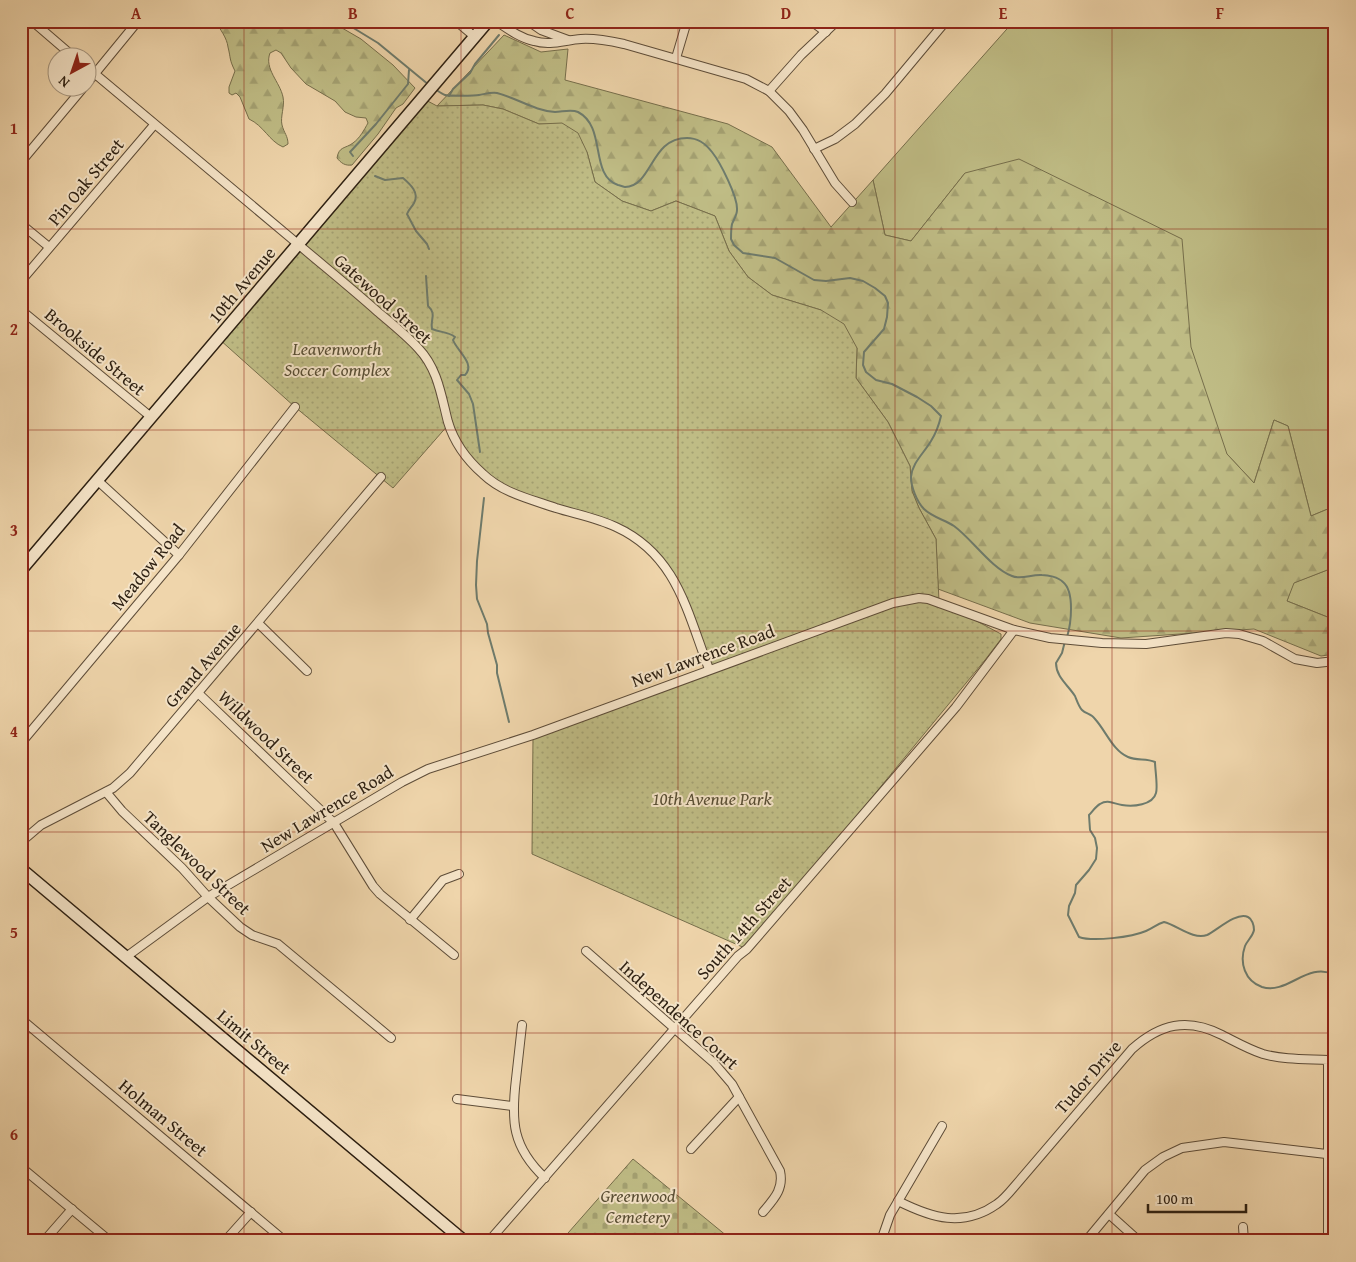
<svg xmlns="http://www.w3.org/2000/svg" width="1356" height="1262" viewBox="0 0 1356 1262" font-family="'Gentium Book Plus',serif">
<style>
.green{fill:#bfbc85;stroke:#766e4b}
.forest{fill:url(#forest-firs);stroke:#766e4b}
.cemetery{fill:url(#cemetery-stones);stroke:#766e4b}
.park{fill:url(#park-dots);stroke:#766e4b}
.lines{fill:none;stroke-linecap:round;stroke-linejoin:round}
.stream{stroke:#6e7b6c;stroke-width:2}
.street-casing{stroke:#5d4c38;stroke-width:10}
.secondary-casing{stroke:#2c1f11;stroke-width:14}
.street{stroke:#f5e4c8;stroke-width:8}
.secondary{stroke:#f5e4c8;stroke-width:11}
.grid{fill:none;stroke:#8f2418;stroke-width:1;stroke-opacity:0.55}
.labels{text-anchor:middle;stroke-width:4;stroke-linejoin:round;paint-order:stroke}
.street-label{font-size:18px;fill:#2c1f11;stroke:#f5e4c8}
.park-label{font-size:18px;font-style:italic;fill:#584e34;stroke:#f5e4c8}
.neatline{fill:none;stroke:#8f2418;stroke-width:2}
.grid-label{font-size:16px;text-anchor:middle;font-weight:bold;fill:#8f2418}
</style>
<defs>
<pattern id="forest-firs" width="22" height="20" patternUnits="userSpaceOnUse" patternTransform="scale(1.25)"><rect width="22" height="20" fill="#bfbc85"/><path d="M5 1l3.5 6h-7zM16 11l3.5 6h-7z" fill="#a4a172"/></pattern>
<pattern id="cemetery-stones" width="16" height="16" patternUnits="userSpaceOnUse" patternTransform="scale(1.25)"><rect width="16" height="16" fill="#bfbc85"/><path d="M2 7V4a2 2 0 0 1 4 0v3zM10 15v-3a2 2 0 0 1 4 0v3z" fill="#a4a172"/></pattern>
<pattern id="park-dots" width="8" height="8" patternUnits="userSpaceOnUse" patternTransform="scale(1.25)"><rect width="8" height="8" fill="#bfbc85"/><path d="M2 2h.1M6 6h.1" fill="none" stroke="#a4a172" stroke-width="1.8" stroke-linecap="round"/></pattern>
</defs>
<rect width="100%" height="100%" fill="#efd5ab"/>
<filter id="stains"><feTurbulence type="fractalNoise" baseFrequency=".004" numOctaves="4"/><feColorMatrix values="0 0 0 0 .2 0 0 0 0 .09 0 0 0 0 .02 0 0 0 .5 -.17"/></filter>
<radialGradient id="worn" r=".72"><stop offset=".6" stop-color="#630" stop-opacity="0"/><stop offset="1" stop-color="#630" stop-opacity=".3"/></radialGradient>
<g class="green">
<polygon points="1014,21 1335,21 1335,506 1311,516 1288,426 1274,420 1254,483 965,173 911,241 885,235 873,180"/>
<polygon points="1335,567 1335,620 1287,601 1293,583"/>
</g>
<g class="forest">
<path d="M215,21H330L361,39L393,65L415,88L403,104L396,108L378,134L352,165C345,166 341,163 337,158C339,146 345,149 353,143C360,138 364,130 368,123L366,118L356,117L345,112L335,101L306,84L291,68L281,53L276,50L270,53C264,69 280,82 283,97C285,106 280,117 282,125C284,133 288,136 288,144L283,147C269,141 264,126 249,119L240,97L236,93L232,95L229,93V87L235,71C229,59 231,59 228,47C227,38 220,29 215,21Z"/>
<polygon points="504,35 541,52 568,49 565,80 728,124 772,147 831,227 873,180 885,235 911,241 965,173 1019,159 1182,239 1191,347 1227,454 1254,483 1274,420 1288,426 1311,516 1335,506 1335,567 1294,583 1287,601 1335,620 1335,654 1321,656 1254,629 1121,638 1030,623 938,589 936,539 919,508 912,491 910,466 888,422 856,378 857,348 821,310 772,295 748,277 729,251 715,216 676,201 651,211 622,201 595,182 587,152 562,124 539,124 503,109 483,105 437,106"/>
</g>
<polygon class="cemetery" points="633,1159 733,1241 561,1241"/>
<polygon class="park" points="422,98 437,106 483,105 503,109 539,124 562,123 578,133 587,152 595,182 622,201 651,211 676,201 715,216 729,251 748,277 772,295 821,310 844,324 857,348 856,378 888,422 910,466 912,491 919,508 936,539 939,601 1001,634 1001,639 985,660 747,949 532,854 533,735 709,669 671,574 631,535 501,488 470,462 449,424 393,488 295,407 219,339"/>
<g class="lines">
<g class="stream">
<polyline points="342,21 378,43 429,85"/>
<path d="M435,89C438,91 442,94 445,95C447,96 475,96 479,95C485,94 491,92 497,93C517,98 535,111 555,112C562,112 571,109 578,112C607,127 589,175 618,185C619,185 624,187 625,187C653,186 650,138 687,138C698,138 705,143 712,152C720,162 738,197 737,210C737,215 734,219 732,224C731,229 731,234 731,239L734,245L743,253L775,258L814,280L826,281L850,278L863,281L875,288L885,296L888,303L887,317L884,329L864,352L863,365L866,372L876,380L892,384L917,397L931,406L941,416C939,425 936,433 931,441C924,453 912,463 911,477C911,487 917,502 924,509C932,517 945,520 954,526C972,539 991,568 1012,576C1021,580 1032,574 1042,575C1048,575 1058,577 1063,582C1075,592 1071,624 1067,637"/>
<polyline points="449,96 453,89 470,73 475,64 499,35"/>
<polyline points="353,156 350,152 376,124 408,84 409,70"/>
<path d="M375,176L385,180L403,178C410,184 420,193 414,203C412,207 409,209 407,214L416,231L427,244L429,249"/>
<path d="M426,276L428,306C437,314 430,319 432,329C441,333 447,331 455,337L453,340C457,351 476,364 465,375H461L457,380L469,394L473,404L480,452"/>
<polyline points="484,498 477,561 476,585 477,599 487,624 488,633 497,665 497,673 509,722"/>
<path d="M1065,641L1062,653L1056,663C1056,677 1068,685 1075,696C1077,701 1079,707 1082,710C1086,714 1092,714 1095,719C1106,731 1113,751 1128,757C1137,761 1146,758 1155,762C1155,769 1158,787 1156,793C1153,805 1133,807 1122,805C1114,804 1108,799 1100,804C1096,806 1092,812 1089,815L1090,830L1095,838L1097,848L1096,859L1089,870L1076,885L1075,893L1069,906L1068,915L1079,937C1093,942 1132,937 1146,931C1153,928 1157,924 1164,922C1177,925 1193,940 1207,935C1216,931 1237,911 1248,917C1252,919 1254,925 1254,930C1253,936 1247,941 1245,946C1239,963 1245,981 1262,987C1288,995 1307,961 1335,975"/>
</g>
<g class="street-casing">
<g id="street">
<polyline points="32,21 75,58"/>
<polyline points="456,21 475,37"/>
<path d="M496,21C508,29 520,38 534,41C550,46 565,40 581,39C595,38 610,41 624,44L746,79L769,91L789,111L803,130L835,183L852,202"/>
<polyline points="528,21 541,30 568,40"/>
<polyline points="811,21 826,32"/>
<polyline points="21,26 25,21"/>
<polyline points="676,58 687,21"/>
<path d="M88,68C155,125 223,182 292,239C320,263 350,287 378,312C391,323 406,335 418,348C438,369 441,395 448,422C454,442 467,460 483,474C503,493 530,499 556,508C575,514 597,518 616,527C677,555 687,612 709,669"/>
<polyline points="88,82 138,21"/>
<polyline points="769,91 801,55 837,21"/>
<polyline points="814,149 835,139 855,124 885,94 946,21"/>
<polyline points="21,162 83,88"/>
<polyline points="21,224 49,247"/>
<polyline points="21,281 154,125"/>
<polyline points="21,310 151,417"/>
<polyline points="97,480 179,555"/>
<polyline points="259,624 307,671"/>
<polyline points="198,693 334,823 373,886 380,894 454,955"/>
<polyline points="21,743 179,555 295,407"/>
<polyline points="106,792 122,811 182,868 208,897 240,927 252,935 278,944 391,1038"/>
<polyline points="21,842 41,825 113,788 130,773 381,477"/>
<polyline points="410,920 443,880 459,874"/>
<path d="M586,951L714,1063L732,1084L780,1171C784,1189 774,1199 763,1212"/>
<polyline points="126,957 208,897 402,782 428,769 533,735 893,603 919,598 928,599 1014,630 1050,638 1102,643 1146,644 1226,633 1239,634 1263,641 1295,659 1317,663 1335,661"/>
<polyline points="21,1019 285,1241"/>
<path d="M522,1025C520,1043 518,1061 516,1079C511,1121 512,1147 545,1178"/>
<polyline points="457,1099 512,1106"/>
<polyline points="691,1149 739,1097"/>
<polyline points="21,1167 110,1241"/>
<path d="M898,1201C932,1218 963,1228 997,1204C1003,1200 1009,1193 1014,1187L1132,1049C1160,1024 1187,1017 1222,1035C1236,1042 1248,1049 1263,1054C1284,1060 1306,1059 1328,1060V1241"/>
<polyline points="1109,1214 1139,1241"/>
<polyline points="1243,1227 1244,1241"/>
<polyline points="44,1241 72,1209"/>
<polyline points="225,1241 251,1212"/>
<polyline points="489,1241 738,956 747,949 956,707 1014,630"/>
<polyline points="881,1241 890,1215 942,1126"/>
<polyline points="1086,1241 1145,1170 1163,1157 1182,1148 1224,1142 1335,1155"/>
</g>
</g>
<g class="secondary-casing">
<g id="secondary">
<polyline points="21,570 488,21"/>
<polyline points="21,869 464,1241"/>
</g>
</g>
<use href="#street" class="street"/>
<use href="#secondary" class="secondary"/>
</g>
<path class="grid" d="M244,21V1241M461,21V1241M678,21V1241M895,21V1241M1112,21V1241M21,229H1335M21,430H1335M21,631H1335M21,832H1335M21,1033H1335"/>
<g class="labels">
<g class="street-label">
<text transform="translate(86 182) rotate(-50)" y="6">Pin Oak Street</text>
<text transform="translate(242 285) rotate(-50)" y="6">10th Avenue</text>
<text transform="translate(383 299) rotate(42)" y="6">Gatewood Street</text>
<text transform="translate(95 352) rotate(40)" y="6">Brookside Street</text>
<text transform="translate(148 567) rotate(-51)" y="6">Meadow Road</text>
<text transform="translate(703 656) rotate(-20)" y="6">New Lawrence Road</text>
<text transform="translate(203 665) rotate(-49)" y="6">Grand Avenue</text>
<text transform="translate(266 737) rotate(44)" y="6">Wildwood Street</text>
<text transform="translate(327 809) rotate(-31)" y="6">New Lawrence Road</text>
<text transform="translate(197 863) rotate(44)" y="6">Tanglewood Street</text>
<text transform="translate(744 928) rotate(-48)" y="6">South 14th Street</text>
<text transform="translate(679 1015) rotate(42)" y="6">Independence Court</text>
<text transform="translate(254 1042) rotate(40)" y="6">Limit Street</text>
<text transform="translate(1088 1077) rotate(-49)" y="6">Tudor Drive</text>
<text transform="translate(163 1118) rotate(40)" y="6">Holman Street</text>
</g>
<g class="park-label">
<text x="337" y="355">Leavenworth<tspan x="337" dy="21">Soccer Complex</tspan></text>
<text x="712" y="805">10th Avenue Park</text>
<text x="638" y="1202">Greenwood<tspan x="638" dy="21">Cemetery</tspan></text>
</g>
</g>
<rect width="1356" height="1262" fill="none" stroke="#efd5ab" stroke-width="55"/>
<g transform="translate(72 72) rotate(220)"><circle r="24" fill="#f5e4c8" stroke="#a5957f"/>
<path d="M0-4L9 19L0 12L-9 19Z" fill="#8f2418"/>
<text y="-8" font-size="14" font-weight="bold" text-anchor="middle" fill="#2c1f11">N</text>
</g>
<path d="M1148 1204v8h98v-8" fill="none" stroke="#2c1f11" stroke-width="2.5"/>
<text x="1156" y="1204" font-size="15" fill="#2c1f11" stroke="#f5e4c8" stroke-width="4" paint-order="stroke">100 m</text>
<rect x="28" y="28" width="1300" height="1206" class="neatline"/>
<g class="grid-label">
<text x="136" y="19">A</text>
<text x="353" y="19">B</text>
<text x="570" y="19">C</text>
<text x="786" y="19">D</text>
<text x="1003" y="19">E</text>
<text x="1220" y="19">F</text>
<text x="14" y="134">1</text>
<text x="14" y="335">2</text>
<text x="14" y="536">3</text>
<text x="14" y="737">4</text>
<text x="14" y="938">5</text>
<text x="14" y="1140">6</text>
</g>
<rect width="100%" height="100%" filter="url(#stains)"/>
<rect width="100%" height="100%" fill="url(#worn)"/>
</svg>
